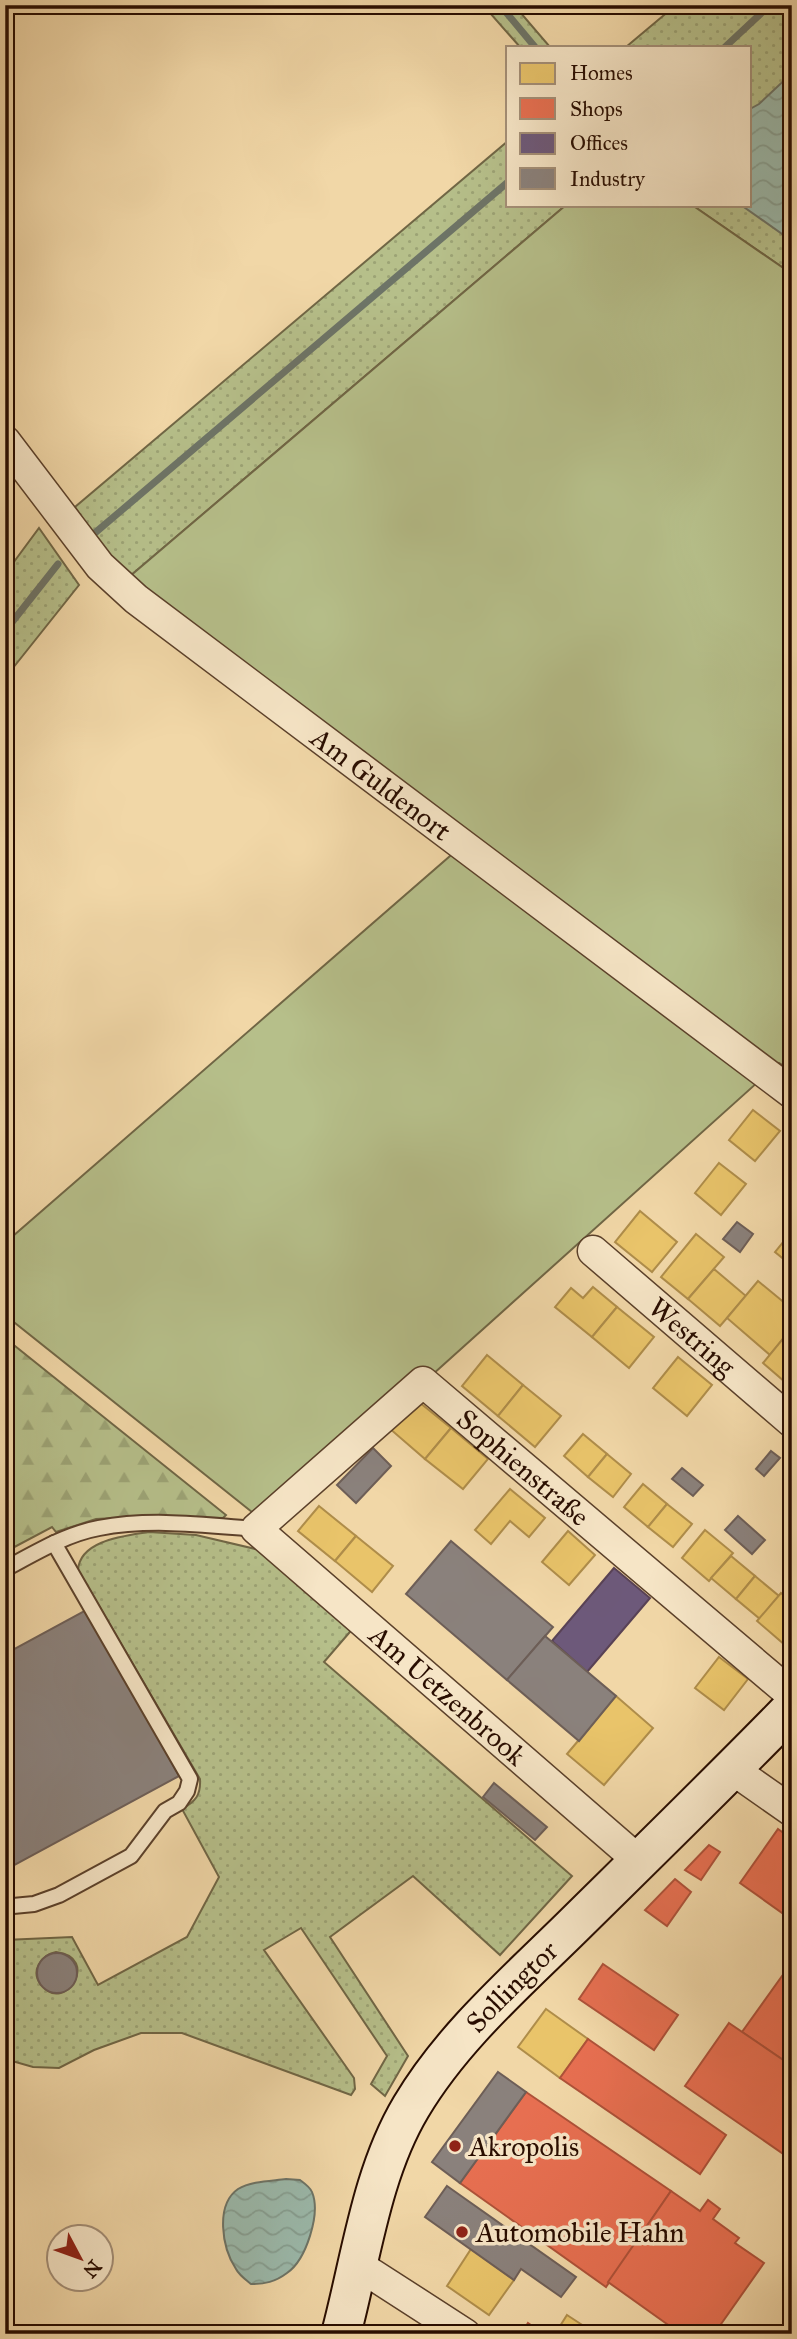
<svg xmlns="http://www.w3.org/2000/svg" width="797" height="2339" viewBox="0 0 797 2339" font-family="'IM FELL Great Primer',serif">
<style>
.grass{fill:url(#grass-dots);stroke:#706645;stroke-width:2;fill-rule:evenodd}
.forest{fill:url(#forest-firs);stroke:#706645;stroke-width:2}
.garden{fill:#b6bf8a;stroke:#706645;stroke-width:2}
.water{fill:url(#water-waves);stroke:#6d7467;stroke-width:2}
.homes{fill:#e9c46a;stroke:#af8d4a;stroke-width:2}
.shops{fill:#e76f51;stroke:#ae5239;stroke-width:2}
.offices{fill:#6d597a;stroke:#594255;stroke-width:2}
.industry{fill:#8a817c;stroke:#6d5e57;stroke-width:2}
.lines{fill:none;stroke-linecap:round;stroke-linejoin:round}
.stream{stroke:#6d7467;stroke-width:7}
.service-casing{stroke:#5b402a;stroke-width:18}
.minor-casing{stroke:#5b402a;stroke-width:33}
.secondary-casing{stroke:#290d00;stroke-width:42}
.service{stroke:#f6e5c6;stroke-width:14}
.minor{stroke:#f6e5c6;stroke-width:30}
.secondary{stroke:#f6e5c6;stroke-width:38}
.poi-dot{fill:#8f2418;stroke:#f6e5c6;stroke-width:2.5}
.labels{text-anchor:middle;stroke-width:7;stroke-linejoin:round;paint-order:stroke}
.street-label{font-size:28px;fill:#290d00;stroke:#f6e5c6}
.poi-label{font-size:28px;fill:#290d00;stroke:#f6e5c6;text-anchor:start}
</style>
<defs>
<pattern id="grass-dots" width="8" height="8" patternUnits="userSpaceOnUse" patternTransform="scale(1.75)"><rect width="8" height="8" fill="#b6bf8a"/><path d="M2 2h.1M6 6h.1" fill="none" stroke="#9ca375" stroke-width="1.8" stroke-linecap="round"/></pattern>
<pattern id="forest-firs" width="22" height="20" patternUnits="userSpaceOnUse" patternTransform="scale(1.75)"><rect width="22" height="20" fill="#b6bf8a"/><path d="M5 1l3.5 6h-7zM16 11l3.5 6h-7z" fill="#9ca375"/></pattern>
<pattern id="water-waves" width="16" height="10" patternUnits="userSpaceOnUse" patternTransform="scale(1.75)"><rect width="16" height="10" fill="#9bb9ab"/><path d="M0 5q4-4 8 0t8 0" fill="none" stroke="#869e91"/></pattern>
</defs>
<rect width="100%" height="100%" fill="#f1d7a7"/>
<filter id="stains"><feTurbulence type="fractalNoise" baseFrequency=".00286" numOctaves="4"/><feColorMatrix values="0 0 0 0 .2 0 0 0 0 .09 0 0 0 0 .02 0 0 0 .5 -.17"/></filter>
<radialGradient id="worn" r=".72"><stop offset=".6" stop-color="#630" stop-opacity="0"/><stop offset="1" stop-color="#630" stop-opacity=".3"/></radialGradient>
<g class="grass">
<polygon points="483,5 514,5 550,47 520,47"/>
<polygon points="676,5 792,5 792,274 692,205 750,205 750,47 626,47"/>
<polygon points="508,141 508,205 566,205 129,577 102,548 75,507"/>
<polygon points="39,528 79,585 5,678 5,574"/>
<path d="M149,1532L196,1535L264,1551L355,1626L324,1662L572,1876L500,1955L413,1876L330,1937L408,2056L385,2096L371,2084L387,2056L301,1928L264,1950L354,2078L355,2089L351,2095L182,2033H141L94,2050L59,2068L33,2067L5,2059V1940L72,1937L98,1985L187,1937L219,1877L182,1809C196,1801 201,1795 200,1779L78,1570C80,1540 125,1536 149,1532ZM56,1952C101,1957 65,2015 41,1985C30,1971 41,1955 56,1952Z"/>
</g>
<polygon class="forest" points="5,1338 226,1515 223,1518 153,1516 96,1519 56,1532 52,1527 5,1552"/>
<polygon class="garden" points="566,205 692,205 792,274 792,1071 779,1063 432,1375 257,1516 5,1315 5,1243 473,836 129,577"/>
<g class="water">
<polygon points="792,73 792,241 741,205 750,205 750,109 759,104"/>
<path d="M286,2179L300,2180C304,2183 310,2187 312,2192C321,2214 306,2260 287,2273C275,2282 265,2284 251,2284C246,2280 239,2275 236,2269C222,2248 215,2205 238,2189C251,2181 271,2181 286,2179Z"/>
</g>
<g class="homes">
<polygon points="753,1110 780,1131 755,1161 729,1140"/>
<polygon points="719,1163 746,1184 721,1215 695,1193"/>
<polygon points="640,1211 677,1242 652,1272 615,1242"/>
<polygon points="792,1231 792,1266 775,1252"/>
<polygon points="696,1234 724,1257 688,1299 661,1277"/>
<polygon points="714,1269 746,1296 720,1326 688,1299"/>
<polygon points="758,1281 792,1309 792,1328 770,1355 727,1318"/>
<polygon points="593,1287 617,1307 592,1337 555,1307 571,1288 583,1298"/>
<polygon points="617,1307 654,1337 629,1368 592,1337"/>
<polygon points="786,1335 792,1340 792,1388 763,1363"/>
<polygon points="487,1355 523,1385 498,1416 462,1386"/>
<polygon points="678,1357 712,1385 687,1416 653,1388"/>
<polygon points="523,1385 561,1416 535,1447 498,1416"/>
<polygon points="414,1398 451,1428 425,1459 389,1428"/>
<polygon points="451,1428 488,1459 463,1489 425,1459"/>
<polygon points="583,1434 607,1454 588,1477 564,1456"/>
<polygon points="607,1454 631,1474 613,1497 588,1477"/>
<polygon points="643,1484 667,1504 648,1527 624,1507"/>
<polygon points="510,1489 545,1518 529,1537 510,1521 491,1544 475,1530"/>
<polygon points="667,1504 692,1524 673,1547 648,1527"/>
<polygon points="319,1506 356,1536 335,1561 298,1531"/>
<polygon points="705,1530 733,1553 709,1581 682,1558"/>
<polygon points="568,1531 595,1555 569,1585 542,1562"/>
<polygon points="356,1536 393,1566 372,1592 335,1561"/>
<polygon points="731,1556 755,1576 736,1599 711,1578"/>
<polygon points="755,1576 779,1596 760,1619 736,1599"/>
<polygon points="781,1593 792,1602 792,1637 785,1645 757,1621"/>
<polygon points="719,1657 748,1679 724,1710 695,1688"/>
<polygon points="616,1696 653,1728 604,1785 567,1754"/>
<polygon points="546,2009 588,2039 560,2078 518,2047"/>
<polygon points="471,2249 514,2280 489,2315 447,2286"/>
<polygon points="567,2315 596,2334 555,2334"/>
</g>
<g class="shops">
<polygon points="778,1829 792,1839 792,1920 740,1883"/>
<polygon points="709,1845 720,1852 701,1880 685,1870"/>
<polygon points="675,1879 691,1892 667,1926 645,1910"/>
<polygon points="792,1962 792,2066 742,2032"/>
<polygon points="603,1964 678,2015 654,2050 579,1999"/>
<polygon points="729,2023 792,2066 792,2160 685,2086"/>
<polygon points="588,2039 726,2135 700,2174 560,2078"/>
<polygon points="526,2092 671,2191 606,2287 460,2183"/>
<polygon points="671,2191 700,2211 708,2200 720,2209 713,2219 739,2238 735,2243 764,2263 714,2334 681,2334 608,2282"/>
<polygon points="528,2323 544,2334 521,2334"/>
</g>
<polygon class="offices" points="614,1568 650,1598 587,1672 552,1641"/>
<g class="industry">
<polygon points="737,1222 753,1234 740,1252 723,1239"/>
<polygon points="373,1448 391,1466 356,1503 337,1485"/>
<polygon points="771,1451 780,1458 764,1476 756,1469"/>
<polygon points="682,1468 703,1485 693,1496 672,1479"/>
<polygon points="738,1516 765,1540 752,1554 725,1530"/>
<polygon points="451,1541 553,1627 507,1680 406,1594"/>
<polygon points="88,1609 179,1776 9,1868 5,1861 5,1654"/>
<polygon points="545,1636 616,1696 579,1741 507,1680"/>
<polygon points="494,1783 547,1827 535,1840 483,1797"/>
<circle cx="57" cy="1973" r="20"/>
<polygon points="498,2072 526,2092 460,2183 432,2162"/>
<polygon points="447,2186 576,2277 561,2297 521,2269 514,2280 425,2217"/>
</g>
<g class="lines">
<g class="stream">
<polyline points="500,5 535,47"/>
<polyline points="725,47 770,5"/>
<polyline points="96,532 508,182"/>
<polyline points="5,631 58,564"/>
</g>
<g class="service-casing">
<g id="service">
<path d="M5,1569C35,1553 66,1534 99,1528C151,1518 204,1525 256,1529"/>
<polyline points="5,1904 13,1906 34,1904 59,1895 131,1856 165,1811 179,1803 187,1791 190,1779 54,1543"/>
</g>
</g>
<g class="minor-casing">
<g id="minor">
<path id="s1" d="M5,441L100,566L136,599L792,1093"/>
<path id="s2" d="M593,1251L792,1422"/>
<polyline points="732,1769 792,1811"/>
<path id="s3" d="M639,1861L256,1529L423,1382L792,1695"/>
<polyline points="358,2265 465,2334"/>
</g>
</g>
<g class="secondary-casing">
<g id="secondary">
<path id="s4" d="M341,2334C361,2259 371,2174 411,2107C452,2038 514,1984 570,1929C644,1856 719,1783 792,1708"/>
</g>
</g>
<use href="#service" class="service"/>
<use href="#minor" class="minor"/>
<use href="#secondary" class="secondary"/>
</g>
<g class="poi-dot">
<circle cx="455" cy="2146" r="7"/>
<circle cx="462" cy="2232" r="7"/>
</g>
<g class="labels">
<g class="street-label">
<text dy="10" stroke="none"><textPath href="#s1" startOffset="513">Am Guldenort</textPath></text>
<text dy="10" stroke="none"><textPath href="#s2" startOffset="131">Westring</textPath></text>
<text dy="10" stroke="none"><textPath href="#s3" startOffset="861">Sophienstraße</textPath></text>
<text transform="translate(448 1695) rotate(41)" y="10">Am Uetzenbrook</text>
<text dy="10" stroke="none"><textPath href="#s4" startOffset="396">Sollingtor</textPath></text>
</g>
<g class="poi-label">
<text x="469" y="2156">Akropolis</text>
<text x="476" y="2242">Automobile Hahn</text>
</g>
</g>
<rect width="797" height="2339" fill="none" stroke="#f1d7a7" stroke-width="28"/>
<rect x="7" y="7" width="783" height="2325" fill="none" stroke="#290d00" stroke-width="3.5"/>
<rect x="14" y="14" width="769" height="2311" fill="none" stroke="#290d00" stroke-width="2"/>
<rect x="506" y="46" width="245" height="161" fill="#f6e5c6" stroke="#a48f77" stroke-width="2"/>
<rect x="520" y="63" width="35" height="21" fill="#e9c46a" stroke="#a48f77" stroke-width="2"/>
<text x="570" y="80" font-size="21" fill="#290d00">Homes</text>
<rect x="520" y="98" width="35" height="21" fill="#e76f51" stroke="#a48f77" stroke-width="2"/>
<text x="570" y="116" font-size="21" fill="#290d00">Shops</text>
<rect x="520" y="133" width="35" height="21" fill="#6d597a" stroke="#a48f77" stroke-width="2"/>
<text x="570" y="150" font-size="21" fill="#290d00">Offices</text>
<rect x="520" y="168" width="35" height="21" fill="#8a817c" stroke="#a48f77" stroke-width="2"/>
<text x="570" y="186" font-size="21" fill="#290d00">Industry</text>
<g transform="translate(80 2258) rotate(131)"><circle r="33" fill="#f6e5c6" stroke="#a48f77" stroke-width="2"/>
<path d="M0-5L12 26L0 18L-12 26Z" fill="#8f2418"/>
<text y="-10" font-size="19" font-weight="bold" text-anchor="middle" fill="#290d00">N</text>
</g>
<rect width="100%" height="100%" filter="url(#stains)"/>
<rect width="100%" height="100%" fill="url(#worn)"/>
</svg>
